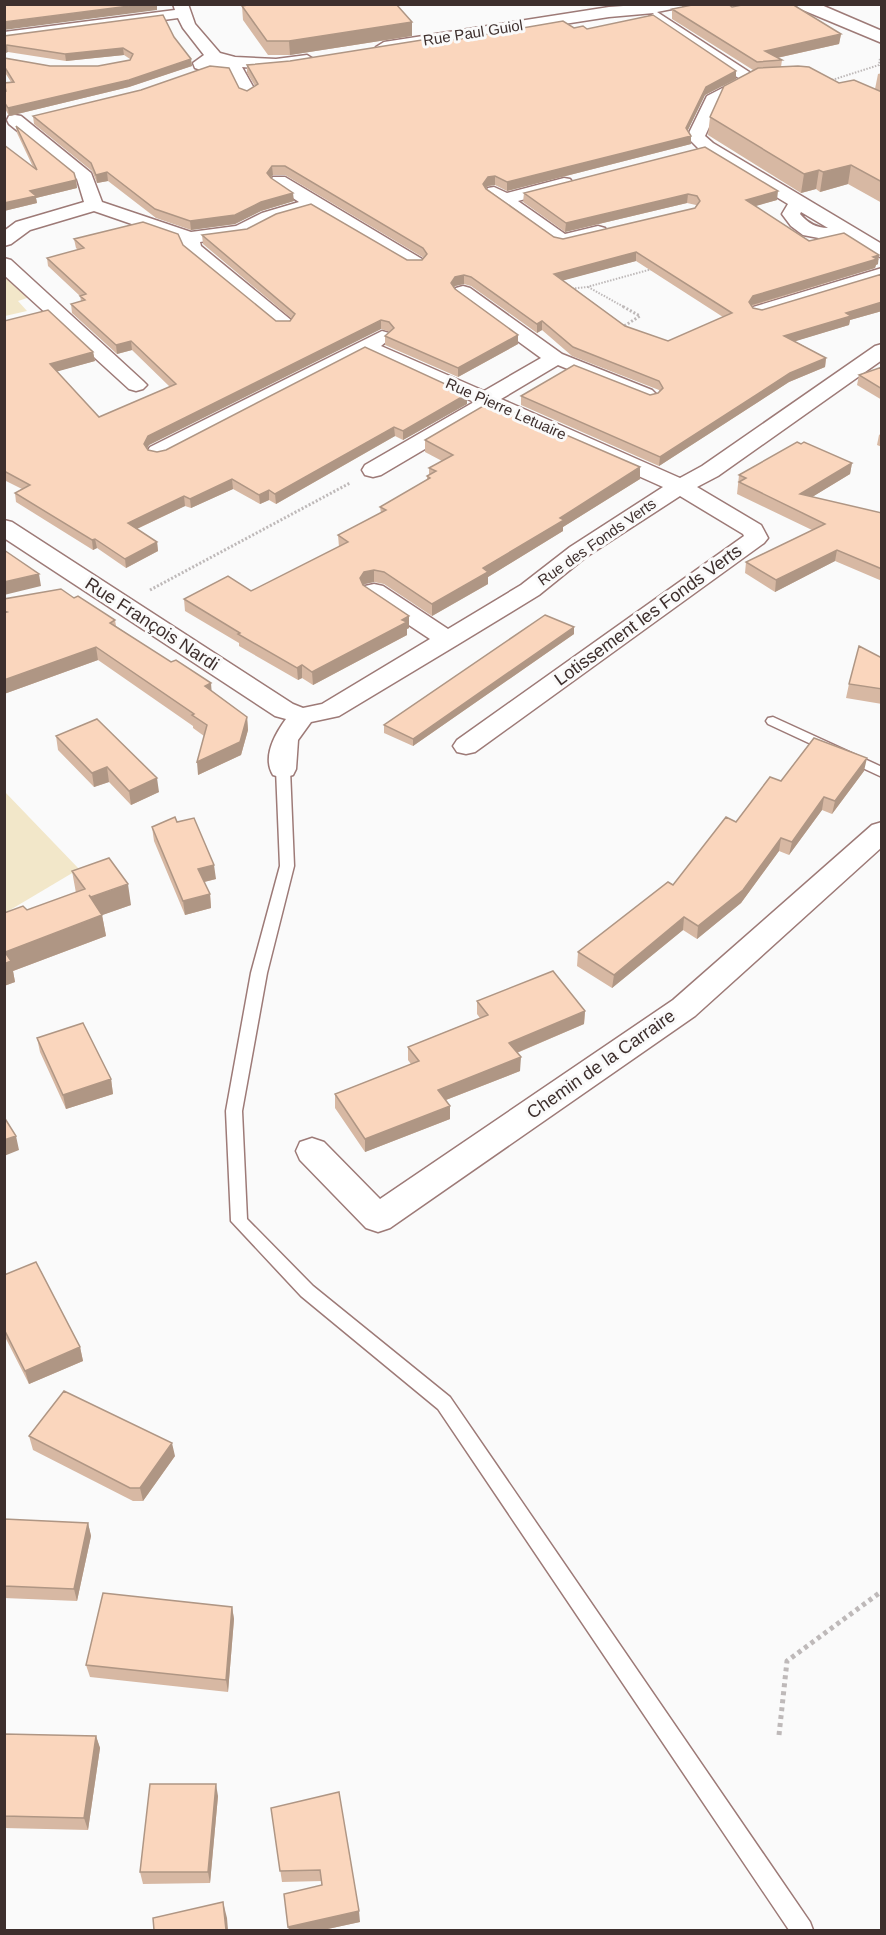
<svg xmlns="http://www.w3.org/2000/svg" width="886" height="1935" font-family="Helvetica,sans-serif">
  <rect width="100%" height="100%" fill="#fafafa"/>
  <path fill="#f2e7c9" d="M4,273l26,24 -12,4 9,10 -22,5z
    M4,791l75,78 -74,44h-1z"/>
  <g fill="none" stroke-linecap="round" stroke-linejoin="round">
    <g stroke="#9d7a77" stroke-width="3">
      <path id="service" d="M773,717l109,50v10l-114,-53 -2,-3 2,-3z
        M283,765l7,4 4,97 -27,107 -25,138 5,108 66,67 137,111 360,525 3,8h-24l-351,-521 -137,-113 -70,-75 -5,-110 25,-138 29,-107 -4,-97z"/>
    </g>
    <g stroke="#9d7a77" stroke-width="3">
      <path id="minor" d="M173,4h15l7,20 25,29 15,4 41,2 31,-4 8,5c-11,12 -57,8 -73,7l14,25 -8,5 -6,-2 -11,-21 -5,-2 -10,3 -21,-7 -2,-5 11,-8 -21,-27 -5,-10 -174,24v-10l171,-22z
        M652,4h32l-2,3 -25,5 103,67 -40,24 -15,33 8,7 169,101v14l-36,-19h-22l-21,-4 -12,-9 -9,-12 6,-10 -87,-53 -14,-14 20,-41 33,-17 -88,-59 -3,-3 5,-4 -45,4 -225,35 -8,-5 8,-5 225,-35zM801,212l27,16c-12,0 -20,-5 -28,-14z
        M15,115l6,1 70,57 11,29 89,30 45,-6 26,-13 37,-11 -26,-17 -3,-4 3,-4h12l137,82 3,4 -3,4h-14l-96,-57 -36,11 -29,14 -47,7 1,4 90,74 3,4 -3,4h-14l-92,-76 -4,-11 -87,-30 -64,19 -19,14 -7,2v-15l12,-9 68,-20 -7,-23 -68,-55 -2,-4 2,-4z
        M564,178l6,1 3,4 -3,4 -52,14 47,33 33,-8 7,2 2,4 -2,4 -43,10 -7,-2 -70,-52 3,-4 6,-1 13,6z
        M4,258l7,2 132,121 4,4 -4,4 -7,2 -7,-2 -125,-114z
        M882,268v12l-122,37 -7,-2 -3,-4 3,-4z
        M463,286l7,2 92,66 90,36 4,4 -4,4 -7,2 -7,-2 -80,-33 -57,34 179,79 22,-12 173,-120 7,-2v16l-164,116 -21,11 64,38 7,13 -4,5 -289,209 -9,2 -9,-2 -4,-6 4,-6 287,-204 -1,-2 -63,-38 -94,61 -47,38 -82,50 -118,71 -28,6 -13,18 -2,29 -3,6 -10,3 -10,-3c-11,-18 2,-41 13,-56l-11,-3 -271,-178v-18l8,2 281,182 10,4 19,-4 108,-65 -65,-43 -3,-5 3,-5 9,-2 9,2 65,43 73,-44 49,-38 93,-60 -172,-77 -110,65 -8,2 -8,-2 -3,-5 3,-5 109,-63 -109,-48 -199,103 -8,2 -8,-2 -3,-5 3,-5 232,-116 7,2 3,4 -11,9 103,45 57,-33 -85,-62 -3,-4 3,-4z
        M882,822v25l-187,169 -305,212 -12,4 -12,-4 -66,-68 -4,-9 4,-9 12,-4 12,4 56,57 293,-199 199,-175z"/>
    </g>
    <g stroke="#9d7a77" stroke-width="3">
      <path id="primary" d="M796,4h23l63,27v12l-84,-35z"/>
    </g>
    <path stroke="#beb9b9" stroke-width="2" stroke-dasharray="1.5 1.5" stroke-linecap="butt" d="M832,80l47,-15 1,-7
      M588,287l36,20
      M569,289l18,-2 65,-18"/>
    <path stroke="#beb9b9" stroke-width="3" stroke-dasharray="2 2" stroke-linecap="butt" d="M621,328l19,-12 -18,-10
      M150,590l200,-107"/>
    <path stroke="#beb9b9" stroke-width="5" stroke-dasharray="4 4" stroke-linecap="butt" d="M779,1735l8,-74 95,-70"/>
    <use href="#service" fill="#fff" fill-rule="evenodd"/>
    <use href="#minor" fill="#fff" fill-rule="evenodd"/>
    <use href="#primary" fill="#fff" fill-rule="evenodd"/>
  </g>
  <path fill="#d7b8a3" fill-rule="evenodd" d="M242,6l170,16v14l-122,19h-22l-25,-35z
    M732,7l109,27 -2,10 -62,14 5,2 -1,7 58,16 36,6 3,-15 4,-1v130l-34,-19 -28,8 -4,-3 -15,4 -93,-58 2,-18 43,-47 -81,-51v-10z
    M574,28l13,1 149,50 -31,16 -17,35 3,6v8l-184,47 -12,-6 -7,1 -2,2 68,49 9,2 132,-31 2,-2 -1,-1 -9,-2 -122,29 -42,-30 1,-9 181,-46 72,53 -22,6 54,35 69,23 -2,1 -1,3 -123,38 1,2 9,2 120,-36v37l-32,9 -1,5 -54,16 31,17 -1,9 -36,15 -130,84 -138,-61v-9l129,-1 8,-2 1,-1v-2l-87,-34 -30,-26 -5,3 -66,-47 -7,-2 -9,2 -1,2 64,47v9l-60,33 -73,-32v-9l5,-4 -9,-3 -232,116 -2,3 1,2 9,2 310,-58v10l-64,36 -8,-4 -119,68 -7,-4 -9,4 -27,-15 -42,19 -6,-2 -48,23 20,13 1,9 -32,17 -29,-20 -4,2 -77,-48 -1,-9 7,-4 -18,-9v-159l89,31 2,9 -38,10 42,46 71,-30 -38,-37 -15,4 -45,-41 -1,-9 10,-3 -1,-5 -32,-30 -1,-8 31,-8 -2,-2 -2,-9 109,6 93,76h14l2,-2 -89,-75 -1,-9 205,25h15l2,-2 -139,-83h-12l-2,3 23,23 -33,10 -26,13 -44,6 -35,-12 -48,-37 -11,2 -5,-12 -58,-47 -1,-8 206,-28 8,3 8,-5 -8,-13v-8l43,-4 144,-19zM636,261l87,56 -55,24 -43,-15 -62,-46z
    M4,36l170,1 17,22 1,7 -63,21 -120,29 -5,-9v-24l7,-1 -7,-11v-13l46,8h48l32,-6v-1l-6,-4 -58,6 -58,-9z
    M16,126l60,54 1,8 -41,10 1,5 -33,8 29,-44 -16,-34z
    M882,367v33l-25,-15 2,-10z
    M882,433v14l-5,-2 2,-10z
    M425,440l215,39 -77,48v4l-75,46v7l-56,32 -48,-32 -10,-2 -9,2 -2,1 46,31v12l-2,1v6l-94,50 -11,-7 -4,2 -59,-34v-3l-54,-32 -1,-12 67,-8 88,-44 -1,-12 43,-22 -1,-6 47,-27v-4l2,-1v-7l13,-7 -17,-9z
    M852,463l-2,11 -38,23 70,16v68l-47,-20 -60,31 -30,-19 1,-11 66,-32 -75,-36 2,-19z
    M74,598l41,22 1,6 96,65 35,26 1,13 -7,25 -43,20 6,-39 -11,-8v-2l-95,-66 -94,34v-95z
    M574,627v7l-161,112 -29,-13v-8z
    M882,658v46l-36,-6 3,-14z
    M56,736l103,56 -28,13 -22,-23 -15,5 -36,-37z
    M864,771l-32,43 -10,-4 -33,45 -10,-4 -38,52 -44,36 -14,-9 -71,58 -35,-22 1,-14 95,-67 63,-63 45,-41z
    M177,822l39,57 -12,3 6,12 1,14 -26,7 -31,-74 -2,-14z
    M72,871l59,34 -29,10 4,21 -93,35 2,11 -11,4v-73l23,-3 49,-17z
    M477,1001l108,10 -1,13 -67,29 3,18 -74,29 4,19 -85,33 -30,-44v-14l76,-30 -3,-4v-13l72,-29 -3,-4z
    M37,1038l74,41 2,15 -47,15 -26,-57z
    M4,1275l76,72 3,14 -54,23 -25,-49z
    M29,1436l146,20 -32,45h-10l-100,-51z
    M4,1519l84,4 3,13 -14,65 -73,-3z
    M232,1607l2,12 -6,73 -138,-15 -4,-12z
    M4,1734l92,2 4,12 -12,82 -84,-2z
    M218,1796l-8,87 -67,1 -3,-12z
    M271,1808l89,114 -37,8h-34l33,-45v-4l-40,1z"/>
  <path fill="#af9684" d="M145,4h12v6l-153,20v-8z
    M412,22v14l-122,19 -1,-14z
    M841,34l-2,10 -76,17 2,-10z
    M7,45l1,7 -4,2v-8z
    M123,48l1,7 -58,6 -1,-7z
    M191,59l1,7 -63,21 -120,29 -1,-8z
    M736,71v8l-31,16 -20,41 1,-8 20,-41z
    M691,136v8l-184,47v-9z
    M851,165l-3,19 -28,8 3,-20z
    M272,166l1,9 -5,6 -1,-8z
    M819,170l-3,19 -15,4 3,-19z
    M107,172l1,9 -11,2 -1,-8z
    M495,176v9l-7,1 -5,6v-8l5,-7z
    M76,180l1,8 -41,10 1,5 -33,8v-8l26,-12z
    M778,191l-1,9 -32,9 1,-9z
    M293,193l1,8 -33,10 -26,13 -44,6 -1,-9z
    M688,194l-1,9 -122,29 1,-9z
    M636,252v9l-82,22v-9z
    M879,255l-1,9 -2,1 -1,3 -123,37 -4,6 1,-9 4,-6z
    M464,275v9l-9,2 -4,6v-9l4,-6z
    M882,302v9l-32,9 -1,5 -66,20 1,-9 62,-23z
    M381,320v9l-232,116 -4,8 -1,-9 4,-8z
    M542,321v9l-5,3v-9z
    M518,335v9l-60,33v-9z
    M131,341l1,9 -15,4 -1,-9z
    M93,352l2,9 -43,12 -2,-9z
    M826,358l-1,9 -36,15 -130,84 1,-9 130,-84z
    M467,394v10l-64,36v-9z
    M394,427l1,9 -119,68 -1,-10z
    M852,463l-2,11 -51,31 1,-11z
    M640,467v12l-77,48v4l-75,46v7l-56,32v-12l51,-36 77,-50z
    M232,479l1,10 -42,19 -1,-9z
    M269,490v10l-9,4 -1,-9z
    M184,496l1,10 -55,26 -2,-9z
    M95,539l2,9 -4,2 -1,-10z
    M157,542l1,9 -32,17 -1,-9z
    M837,550l-2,11 -60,31 1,-12z
    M374,570v12l-9,2 -5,6v-12l4,-6z
    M39,574l2,12 -37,9v-13z
    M409,616v12l-2,1v6l-94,50 -1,-13z
    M574,627v7l-161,112v-7z
    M96,647l2,13 -94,34v-14z
    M302,665v13l-4,2 -1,-12z
    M211,683l1,13 -7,-10z
    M247,717l1,13 -7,25 -43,20 -1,-13z
    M867,758l-3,13 -32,43 3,-13z
    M107,767l2,15 -15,5 -2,-14z
    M157,778l2,14 -28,13 -2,-14z
    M824,797l-2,13 -33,45 3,-13z
    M781,838l-2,13 -38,52 -44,36 1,-13z
    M214,865l2,14 -16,4 -2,-14z
    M128,884l3,21 -37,13 -3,-21z
    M210,894l1,14 -26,7 -2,-14z
    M102,915l4,21 -93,35 2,11 -11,4 1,-34z
    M684,917l-1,13 -71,58 2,-13z
    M585,1011l-1,13 -75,32v-13z
    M521,1057l-1,14 -82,32v-13z
    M111,1079l2,15 -47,15 -3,-14z
    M450,1106v13l-85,33v-13z
    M16,1136l3,14 -15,6v-16z
    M80,1347l3,14 -54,23 -4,-13z
    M172,1443l3,13 -32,45 -3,-13z
    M88,1523l3,13 -14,65 -3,-12z
    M232,1607l2,12 -6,73 -2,-12z
    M96,1736l4,12 -12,82 -4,-12z
    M216,1784l2,12 -8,87 -2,-11z
    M223,1902l4,16 1,12h-2z
    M359,1911l1,11 -37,8h-34l-1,-3z"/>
  <path fill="#fad6bd" stroke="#af9684" stroke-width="1.5" fill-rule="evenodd" d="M4,4h141l-141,18z
    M254,4h142l16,18 -123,19h-22l-25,-35z
    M697,4h31l4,3 15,-3h45l49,30 -76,17 17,9 -25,2 -85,-53z
    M163,15l11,22 17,22 -62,21 -121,28 -4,-6v-11h2l-2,-8 10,-1 -10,-16v-8l46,8h48l32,-6 3,-6 -10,-6 -58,6 -58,-9 -3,1v-10z
    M653,15l83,56 -30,16 -20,41 5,8 -184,46 -12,-6 -7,1 -5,7 3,5 68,48 9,2 132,-31 5,-7 -3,-5 -9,-2 -122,29 -42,-30 181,-46 73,44 -32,9 63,41 35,-8 35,22 -6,2 4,2 -124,37 -4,6 4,6 9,2 120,-36v28l-36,11 5,3 -67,20 42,22 -36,15 -130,84 -139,-61 53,-31 76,30 8,-2 5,-5 -4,-7 -86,-34 -31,-26 -5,3 -66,-47 -7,-2 -9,2 -4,6 4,6 63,46 -60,33 -73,-32 9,-8 -5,-6 -8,-2 -233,116 -4,8 4,6 9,2 9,-2 199,-103 102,47 -64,37 -9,-4 -119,67 -6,-4 -10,5 -27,-16 -42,20 -6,-3 -56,27 29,19 -32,17 -30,-20 -3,1 -77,-47 15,-8 -26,-14v-150l44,-11 45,42 -43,12 49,53 77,-33 -45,-43 -15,4 -45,-41 14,-4 -5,-4 6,-2 -39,-36 37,-10 -10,-9 69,-17 35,12 5,11 93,76h14l5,-7 -93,-79 45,-6 29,-15 35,-10 96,56h15l5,-6 -4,-6 -138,-82h-13l-5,7 4,5 22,15 -32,9 -26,13 -45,6 -35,-12 -48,-37 -11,3 -5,-12 -58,-47 108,-26 69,-24 19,2 10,20 8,3 11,-7 -11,-19 43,-4 132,-21 12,2 26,-3 103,-18 11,7 9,-2 4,3zM636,252l96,61 -64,28 -43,-15 -71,-52z
    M798,66l11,1 30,16 15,-3 28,12v90l-31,-17 -28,7 -4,-2 -15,4 -94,-57 14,-31 34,-18z
    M16,126l58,47 2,7 -46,11 6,5 -32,7v-58l33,25z
    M882,367v22l-23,-14z
    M490,402l150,65 -80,51 4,2 -81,48 5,4 -56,32 -48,-32 -10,-2 -10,2 -4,6 3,7 46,31 -7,4 5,2 -95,50 -10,-7 -5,3 -59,-34 2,-1 -56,-34 44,-23 23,15 97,-49 -10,-7 48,-25 -6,-3 50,-29 -3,-2 9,-5 -7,-3 24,-13 -28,-15z
    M797,442l4,2 3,-2 48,21 -52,31 82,19v56l-45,-19 -61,30 -30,-18 79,-38 -86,-42 7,-4 -7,-3z
    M4,550l35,24 -35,8z
    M61,589l13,9 4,-2 37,24 -5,3 61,39 5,-2 35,23 -6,3 42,31 -7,25 -43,20 10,-37 -15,-10 2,-1 -98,-67 -92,33v-67l3,-1 -3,-1v-12z
    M545,615l29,12 -161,112 -29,-14z
    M859,646l23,12v31l-33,-5z
    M97,719l60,59 -28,13 -22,-24 -15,6 -36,-37z
    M814,738l53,20 -32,43 -11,-4 -32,45 -11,-4 -38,52 -45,36 -14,-9 -70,58 -36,-23 90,-70 5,3 53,-68 10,5 34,-45 11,4z
    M175,817l2,5 17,-4 20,47 -16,4 12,25 -27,7 -31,-74z
    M109,858l19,26 -37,13 -2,-2 13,20 -97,37 6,9 -7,3v-51l19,-7 4,4 58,-21 -13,-18z
    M553,971l32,40 -76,32 12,14 -83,33 12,16 -85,33 -30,-45 84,-33 -11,-14 80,-32 -11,-14z
    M83,1023l28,56 -48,16 -26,-57z
    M4,1117l12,19 -12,4z
    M36,1262l44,85 -55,24 -21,-42v-54z
    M64,1391l108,52 -32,45h-10l-101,-52z
    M4,1519l84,4 -14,66 -70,-3z
    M103,1593l129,14 -6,73 -140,-15z
    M4,1734l92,2 -12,82 -80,-2z
    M150,1784h66l-8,88h-68z
    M339,1792l20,119 -71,16 -4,-33 38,-9 -2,-15 -40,1 -9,-63z
    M223,1902l3,28h-72l-1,-12z"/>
  <g text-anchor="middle" stroke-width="6" stroke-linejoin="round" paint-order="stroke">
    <g font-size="15" fill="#3d2f2d" stroke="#fafafa">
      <text transform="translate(473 33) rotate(-9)" y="5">Rue Paul Guiol</text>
      <text transform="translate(506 409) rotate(24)" y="5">Rue Pierre Letuaire</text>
      <text transform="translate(597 542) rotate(-35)" y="5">Rue des Fonds Verts</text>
    </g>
    <g font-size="18" fill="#3d2f2d" stroke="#fafafa">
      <text transform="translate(648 615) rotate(-36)" y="6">Lotissement les Fonds Verts</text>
      <text transform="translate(152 624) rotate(33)" y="6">Rue François Nardi</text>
      <text transform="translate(601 1064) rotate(-35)" y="6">Chemin de la Carraire</text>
    </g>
  </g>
  <rect width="886" height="1935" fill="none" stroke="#3d2f2d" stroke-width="12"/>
</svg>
